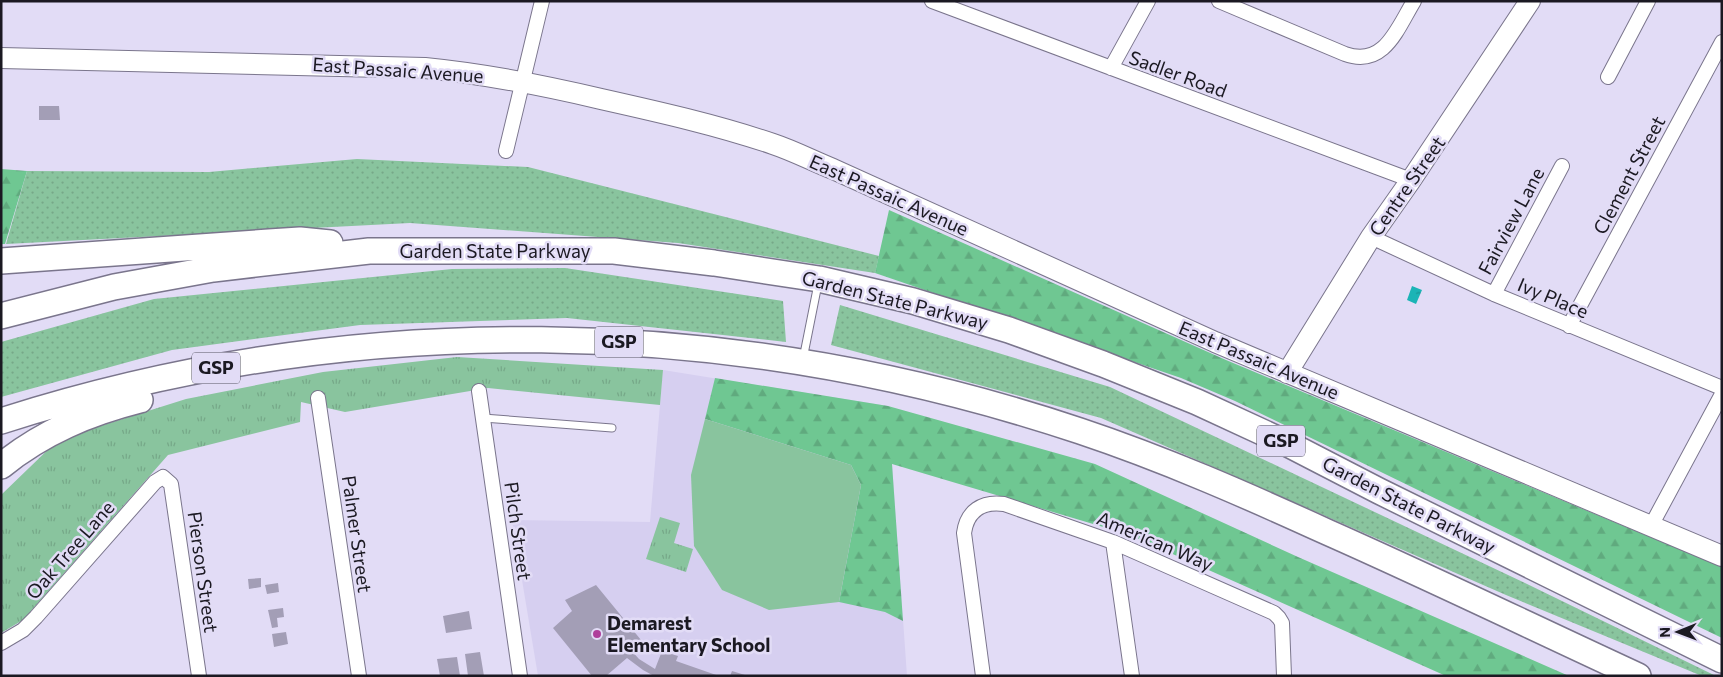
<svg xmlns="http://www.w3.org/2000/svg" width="1723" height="677" font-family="Commissioner,sans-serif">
  <defs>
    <pattern id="grass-dots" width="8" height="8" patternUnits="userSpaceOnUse" patternTransform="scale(1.25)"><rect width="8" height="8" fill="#89c49e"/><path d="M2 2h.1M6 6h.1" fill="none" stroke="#76a888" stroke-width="1.8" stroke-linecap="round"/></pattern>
    <pattern id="forest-firs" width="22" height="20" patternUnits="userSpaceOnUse" patternTransform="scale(1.25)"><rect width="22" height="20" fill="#6fc792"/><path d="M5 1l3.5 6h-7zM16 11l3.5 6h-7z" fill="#60aa7e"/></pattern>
    <pattern id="park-tufts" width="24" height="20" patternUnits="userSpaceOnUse" patternTransform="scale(1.25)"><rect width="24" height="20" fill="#89c49e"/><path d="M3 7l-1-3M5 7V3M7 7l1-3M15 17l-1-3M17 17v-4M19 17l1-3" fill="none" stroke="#76a888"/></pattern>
    <pattern id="water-ripples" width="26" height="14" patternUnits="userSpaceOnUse" patternTransform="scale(1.25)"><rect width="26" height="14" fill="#1bb4b6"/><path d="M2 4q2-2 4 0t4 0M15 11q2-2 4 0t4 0" fill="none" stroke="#179294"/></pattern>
  </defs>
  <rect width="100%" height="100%" fill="#e2dcf6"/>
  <path fill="#d6cff0" d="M663,370l225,36 19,270h-369l-26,-156 138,2z"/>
  <path fill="url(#grass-dots)" d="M357,159l171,8 351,89 -4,17 -197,-30 -268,-20 -404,21 21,-73 182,1z
    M565,268l218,33 3,41 -219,-24 -207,7 -188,25 -171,47v-55l153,-43 298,-30z
    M840,305l270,82 415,196 191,93h-14l-196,-81 -405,-177 -270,-73z"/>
  <path fill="url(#forest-firs)" d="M1,169l26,2 -22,73h-4z
    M889,210l337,150 496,207v71l-487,-237 -54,-23 -306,-105z
    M715,378l173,28 207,58 203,93 271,119h-123l-316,-141 -238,-71 11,157 -18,-9 -46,-10 22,-117 -10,-20 -146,-46z"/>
  <path fill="url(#park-tufts)" d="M457,357l206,13 -3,35 -172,-17 -143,24 -44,-10 -1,20 -132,33 -145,165 -22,13v-138l58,-56 127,-40 137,-27z
    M660,517l20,6 -6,20 19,6 -7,23 -40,-13z"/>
  <path fill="#89c49e" d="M705,419l146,46 10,20 -22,117 -70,8 -47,-20 -28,-44 -3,-71z"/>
  <path fill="url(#water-ripples)" d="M1412,286l10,4 -6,14 -9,-4z"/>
  <path fill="#a39eb6" d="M39,106h20l1,14h-21z
    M261,578v9l-12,2 -1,-10z
    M278,583l1,9 -12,2 -2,-9z
    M596,585l45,55 -11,9 9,10 16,10 7,-18 16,5 -2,5 43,15h-65l-11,-6 -16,-12 -21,18h-14l-39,-48 19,-17 -7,-11z
    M283,608l1,9 -7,1 1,9 -6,1 -4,-18z
    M469,611l3,18 -26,4 -3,-17z
    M286,632l2,12 -14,3 -2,-13z
    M480,652l4,24h-16l-3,-22z
    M457,657l3,19h-20l-3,-17z
    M732,671l13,4v1h-15z"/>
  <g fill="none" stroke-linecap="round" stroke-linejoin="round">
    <g stroke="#7a758c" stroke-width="9">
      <path id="lane" d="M803,359l15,-75
        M483,418l129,10"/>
    </g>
    <g stroke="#7a758c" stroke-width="16">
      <path id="street" d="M932,1l479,179
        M1219,1l126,53c39,14 52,-25 69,-53
        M1111,68l37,-67
        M1608,77l40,-76
        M506,151l36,-150
        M1371,237l123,57 228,94
        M1494,294l68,-128
        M1569,326l153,-284
        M479,391l41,285
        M318,398l41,278
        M1651,526l71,-132
        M1113,542l19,134
        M1,643l22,-13 13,-13 119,-135 8,-5 8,7 28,192
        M983,676l-19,-143c3,-22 18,-32 40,-29l109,38 161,71 5,5 3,5 2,53"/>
    </g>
    <g stroke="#7a758c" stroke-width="22">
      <path id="secondary" d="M1,58l424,10c60,6 117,17 176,31 58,13 116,26 172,45 21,7 40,17 60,25l382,173 507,214
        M1287,373l84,-136 40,-57 119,-179"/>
    </g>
    <g stroke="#7a758c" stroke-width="28">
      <path id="highway" d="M1,261l268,-19 31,-2 30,3
        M1,316l113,-29 99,-18 156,-18h245l100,12 105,16 94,22 96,29 94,34 94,38 91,42 91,47 343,169
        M1,421c354,-113 728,-107 1079,10 84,28 166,64 247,101 104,46 207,96 311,144
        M1,466c42,-34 88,-53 139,-66"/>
    </g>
    <use href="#lane" stroke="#fff" stroke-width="7"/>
    <use href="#street" stroke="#fff" stroke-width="14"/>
    <use href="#secondary" stroke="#fff" stroke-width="20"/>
    <use href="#highway" stroke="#fff" stroke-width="25"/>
  </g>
  <circle fill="#af3f9b" stroke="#e2dcf6" stroke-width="2" cx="597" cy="634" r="5"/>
  <g text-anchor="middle" stroke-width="5" stroke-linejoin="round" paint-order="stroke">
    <g fill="#e2dcf6" stroke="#575462" stroke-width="1">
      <rect x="595" y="326.5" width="48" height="31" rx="4"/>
      <rect x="192" y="352.5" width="48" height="31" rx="4"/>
      <rect x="1257" y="425.5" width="48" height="31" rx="4"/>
    </g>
    <g font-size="18" font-weight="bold" fill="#1b1922">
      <text x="619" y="348">GSP</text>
      <text x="216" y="374">GSP</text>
      <text x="1281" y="447">GSP</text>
    </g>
    <g font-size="19" fill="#1b1922" stroke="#e2dcf6">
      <text transform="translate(398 70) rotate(4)" y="7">East Passaic Avenue</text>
      <text transform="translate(1178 74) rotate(20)" y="7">Sadler Road</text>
      <text transform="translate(1629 175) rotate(-62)" y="7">Clement Street</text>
      <text transform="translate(1407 186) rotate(-55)" y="7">Centre Street</text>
      <text transform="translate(889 195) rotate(24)" y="7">East Passaic Avenue</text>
      <text transform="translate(1511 221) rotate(-62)" y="7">Fairview Lane</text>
      <text x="495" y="258">Garden State Parkway</text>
      <text transform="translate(1553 298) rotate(23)" y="7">Ivy Place</text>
      <text transform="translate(895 300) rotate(14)" y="7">Garden State Parkway</text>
      <text transform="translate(1259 360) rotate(23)" y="7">East Passaic Avenue</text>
      <text transform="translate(1409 505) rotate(27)" y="7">Garden State Parkway</text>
      <text transform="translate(518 531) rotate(82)" y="7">Pilch Street</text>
      <text transform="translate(357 534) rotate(82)" y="7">Palmer Street</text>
      <text transform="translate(1155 541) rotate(23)" y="7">American Way</text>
      <text transform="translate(70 550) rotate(-49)" y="7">Oak Tree Lane</text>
      <text transform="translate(203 572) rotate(82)" y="7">Pierson Street</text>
    </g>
    <g font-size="19" font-weight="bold" fill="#1b1922" stroke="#e2dcf6" text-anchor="start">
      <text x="607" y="630">Demarest<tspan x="607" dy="22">Elementary School</tspan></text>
    </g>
  </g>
  <rect width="1723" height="677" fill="none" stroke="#1b1922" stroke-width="5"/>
  <g transform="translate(1678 632) rotate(269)" stroke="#e2dcf6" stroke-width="4" paint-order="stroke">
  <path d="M0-4L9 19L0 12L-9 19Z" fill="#1b1922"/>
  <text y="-8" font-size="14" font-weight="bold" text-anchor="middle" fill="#1b1922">N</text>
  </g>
</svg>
